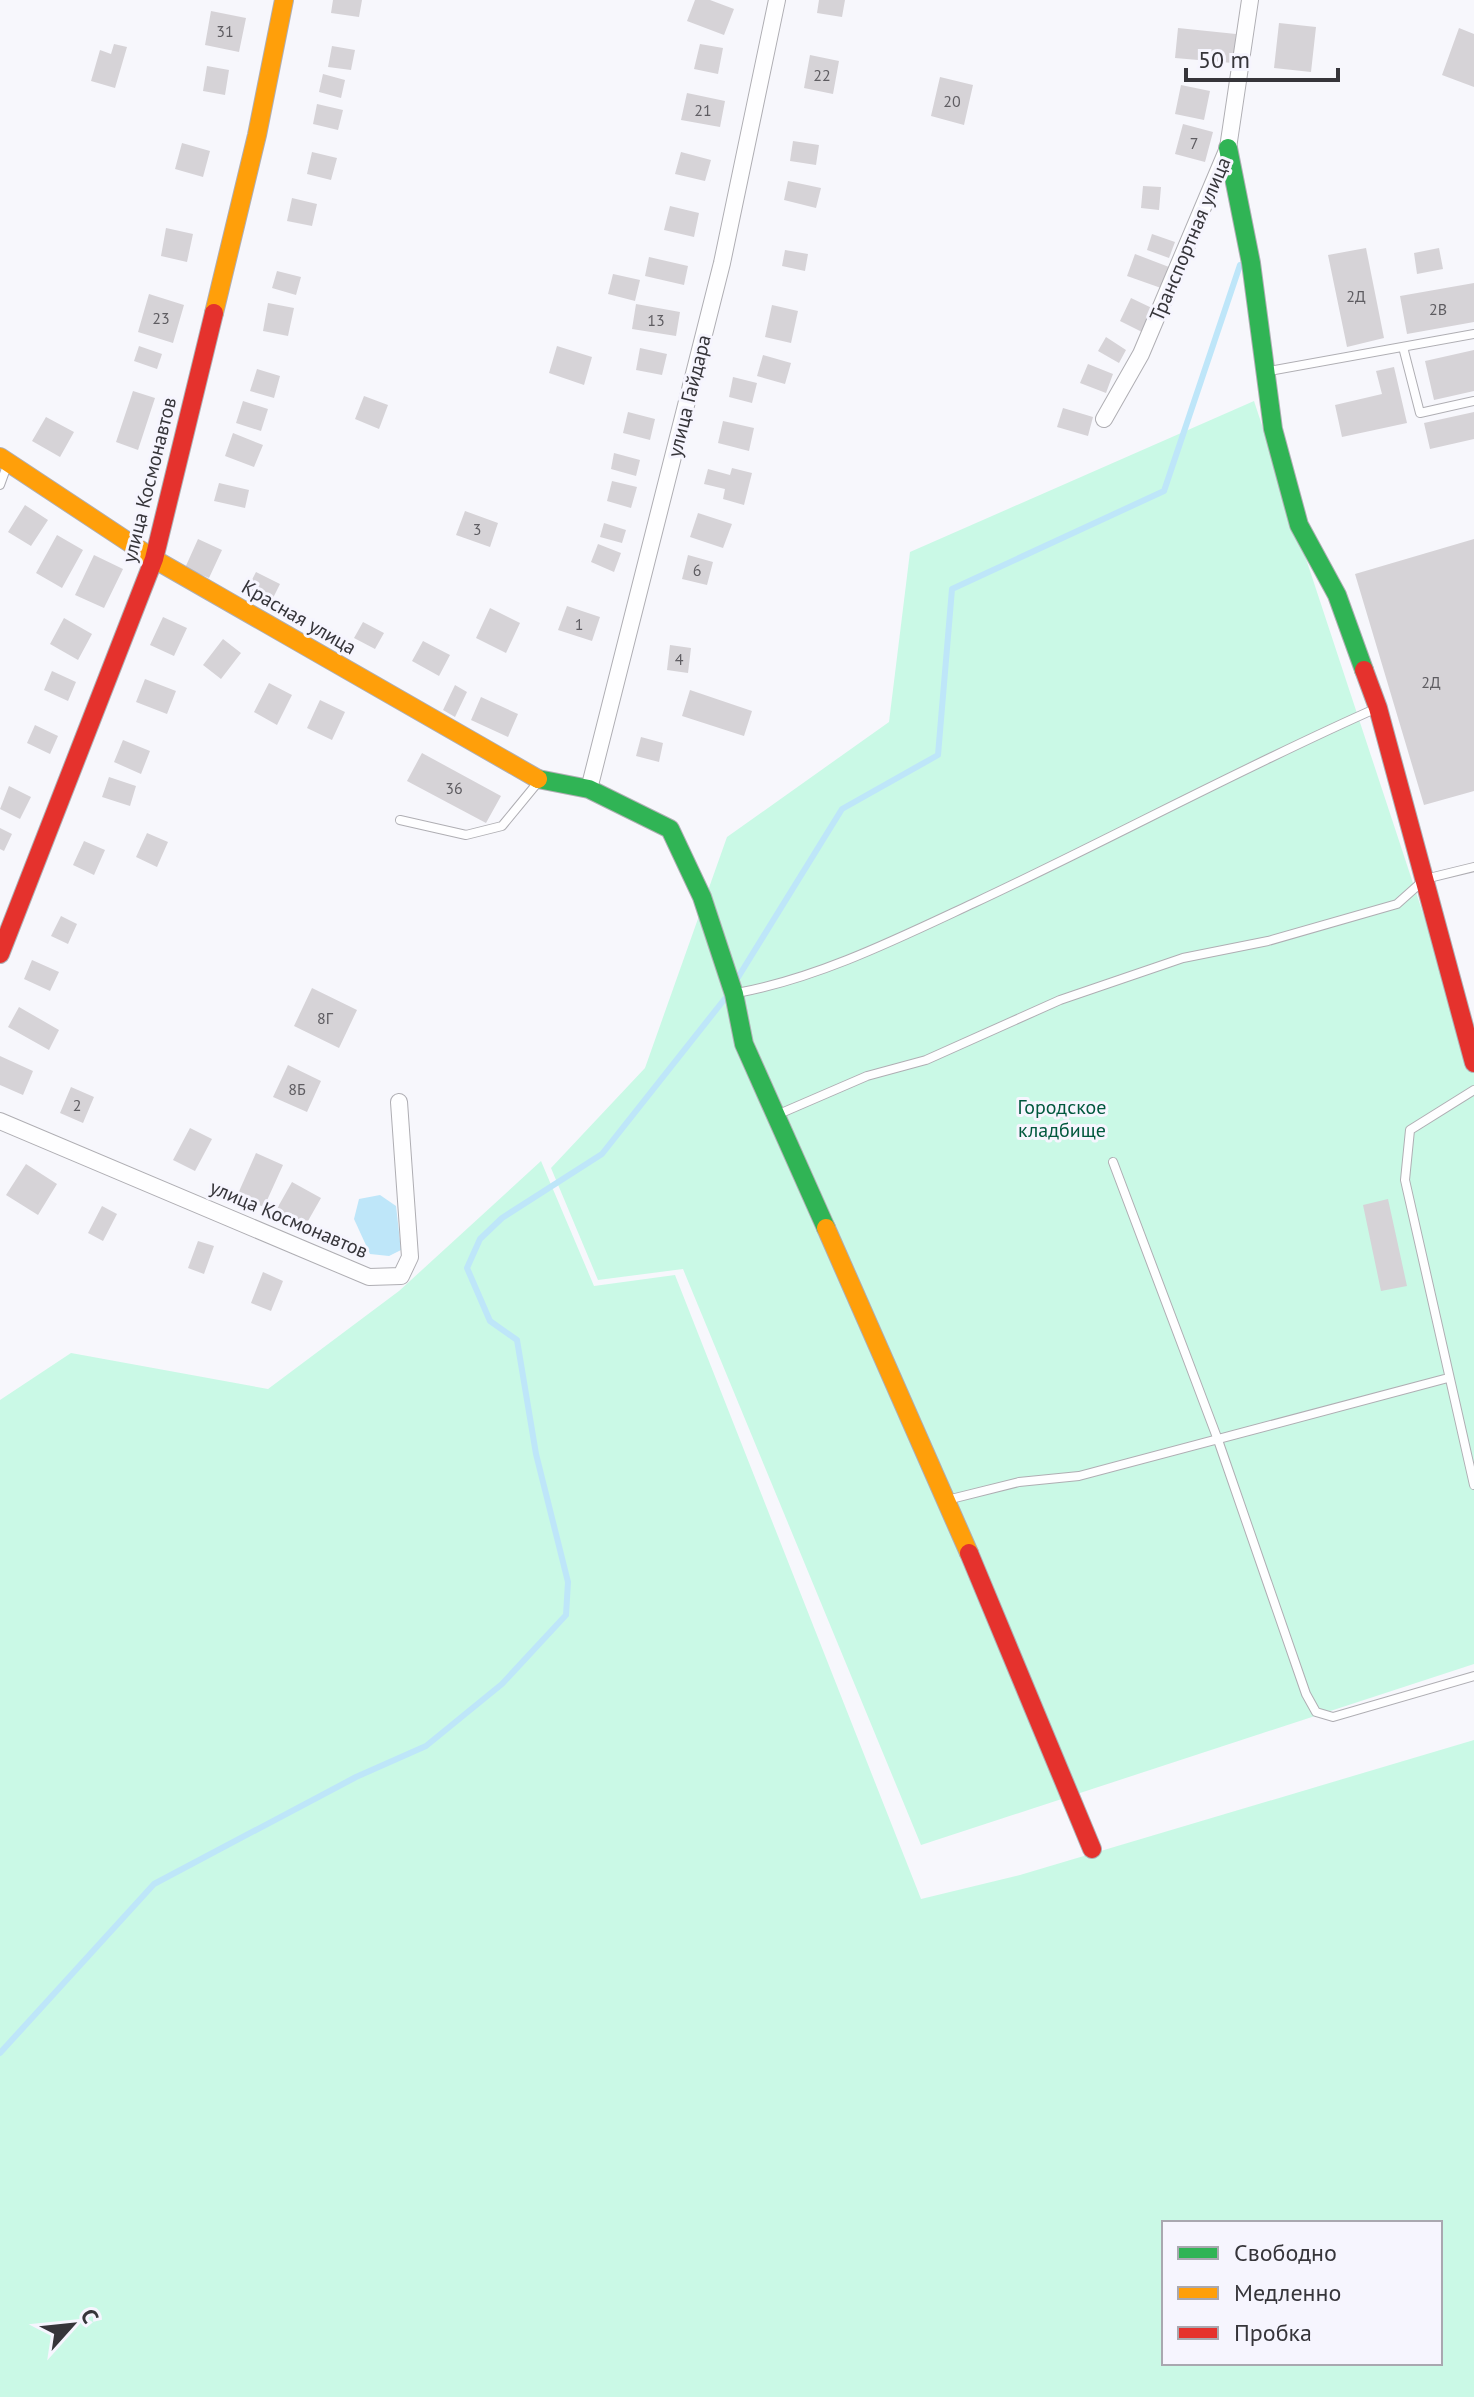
<svg xmlns="http://www.w3.org/2000/svg" width="1474" height="2397" font-family="'PT Sans',sans-serif">
  <rect width="100%" height="100%" fill="#f7f7fc"/>
  <path fill="#caf9e6" fill-rule="evenodd" d="M1254,401l216,655h4v608l-553,181 -238,-576 -85,11 -47,-112 94,-100 82,-231 162,-115 21,-170z
    M541,1161l53,125 81,-11 246,624 99,-24 454,-135v657h-1474v-997l71,-47 197,36 131,-98zM1164,2223h276v140h-276z"/>
  <path fill="#bee6f9" d="M380,1195l16,11 5,44 -12,6 -19,-2 -16,-35 5,-20z"/>
  <g fill="none" stroke-linecap="round" stroke-linejoin="round">
    <path stroke="#bee6f9" stroke-width="6" d="M737,979l105,-170 96,-54 14,-166 212,-98 76,-226
      M0,2053l154,-169 202,-107 70,-31 76,-62 64,-69 2,-33 -32,-128 -19,-114 -27,-19 -23,-53 13,-29 22,-21 100,-64 125,-158"/>
  </g>
  <path fill="#d6d3d7" d="M333,0h29l-3,17 -28,-4z
    M695,0h15l24,9 -10,26 -37,-14z
    M819,0h26l-3,17 -25,-4z
    M211,11l35,7 -7,34 -34,-7z
    M1279,23l37,4 -5,45 -37,-4z
    M1178,28l58,6 -3,29 -58,-5z
    M1459,28l15,6v53l-32,-12z
    M114,44l13,3 -12,41 -24,-7 9,-31 11,4z
    M700,44l23,4 -5,26 -24,-5z
    M332,46l23,4 -4,20 -23,-3z
    M810,55l29,6 -6,33 -29,-6z
    M207,66l22,4 -4,25 -22,-4z
    M323,74l22,6 -4,18 -22,-6z
    M940,77l33,8 -9,40 -33,-9z
    M1181,85l29,6 -6,29 -29,-6z
    M687,93l38,8 -5,26 -39,-7z
    M317,104l26,6 -5,20 -25,-6z
    M1183,124l30,8 -8,30 -30,-8z
    M793,141l26,4 -3,20 -26,-4z
    M182,143l28,8 -7,26 -28,-8z
    M312,152l25,6 -6,22 -24,-6z
    M681,152l30,8 -6,21 -30,-7z
    M788,181l33,7 -5,20 -32,-8z
    M1143,186l18,1 -2,23 -18,-2z
    M292,198l25,6 -5,22 -25,-5z
    M670,206l29,7 -5,24 -30,-7z
    M166,228l27,6 -6,28 -26,-6z
    M1152,234l23,8 -6,16 -22,-8z
    M1366,248l18,90 -37,9 -19,-92z
    M1439,248l4,21 -26,5 -3,-21z
    M785,250l23,4 -3,17 -23,-5z
    M1135,254l34,13 -8,21 -34,-12z
    M649,257l39,9 -4,19 -39,-9z
    M277,271l24,6 -5,18 -24,-7z
    M613,274l27,6 -5,21 -27,-7z
    M1474,283v39l-67,12 -7,-38z
    M149,294l35,11 -11,38 -35,-11z
    M1131,298l23,11 -12,23 -22,-11z
    M268,303l26,5 -6,28 -25,-5z
    M636,304l44,8 -4,24 -44,-7z
    M772,305l26,6 -7,32 -26,-6z
    M1106,337l20,13 -7,13 -21,-12z
    M139,346l23,8 -5,15 -23,-8z
    M557,346l35,11 -8,28 -35,-12z
    M640,348l27,6 -5,21 -26,-5z
    M1474,350v41l-40,9 -9,-39z
    M763,355l28,8 -6,21 -28,-8z
    M1088,364l25,10 -7,19 -26,-10z
    M1394,367l13,56 -65,14 -7,-32 47,-11 -6,-23z
    M257,369l23,7 -6,22 -24,-7z
    M733,377l24,6 -5,20 -23,-6z
    M133,391l22,7 -17,52 -22,-8z
    M364,396l24,9 -9,24 -24,-10z
    M243,401l25,8 -7,22 -25,-8z
    M1063,408l30,9 -5,19 -31,-9z
    M628,412l27,7 -5,21 -27,-7z
    M1474,412v27l-44,10 -6,-26z
    M46,417l28,15 -14,25 -28,-16z
    M723,421l31,7 -5,23 -31,-8z
    M233,433l30,12 -9,22 -29,-11z
    M614,453l26,7 -4,16 -25,-7z
    M732,468l20,5 -8,32 -21,-6 2,-10 -21,-5 4,-15 22,6z
    M612,481l25,6 -6,21 -24,-7z
    M219,483l30,7 -4,18 -31,-7z
    M25,505l23,15 -17,26 -23,-14z
    M465,511l33,12 -8,24 -34,-12z
    M698,513l34,11 -9,24 -33,-11z
    M604,523l22,7 -4,13 -22,-6z
    M57,535l26,15 -21,38 -26,-15z
    M198,539l24,11 -13,28 -24,-10z
    M1474,539v252l-50,14 -69,-231z
    M598,544l23,9 -7,19 -23,-10z
    M94,555l29,14 -19,39 -29,-13z
    M688,555l25,7 -6,23 -25,-6z
    M256,572l24,12 -11,22 -24,-13z
    M567,606l33,11 -8,24 -34,-11z
    M490,608l30,15 -14,30 -30,-15z
    M163,617l24,11 -13,28 -24,-11z
    M64,618l28,16 -14,26 -28,-16z
    M363,622l21,11 -9,16 -21,-11z
    M223,639l18,14 -20,26 -18,-14z
    M423,641l27,14 -11,21 -27,-15z
    M670,645l21,3 -3,25 -21,-3z
    M52,671l24,11 -8,19 -24,-11z
    M145,679l31,12 -9,23 -31,-12z
    M269,683l23,12 -15,30 -23,-13z
    M455,685l12,7 -12,25 -12,-7z
    M690,690l62,21 -8,25 -62,-20z
    M481,697l37,17 -10,23 -37,-17z
    M320,700l25,12 -13,28 -25,-12z
    M35,725l23,11 -8,18 -23,-11z
    M641,737l22,6 -4,19 -23,-6z
    M123,740l27,11 -9,23 -27,-12z
    M422,753l79,43 -15,27 -79,-42z
    M109,777l27,9 -6,20 -28,-9z
    M9,786l22,11 -11,22 -20,-10z
    M0,828l12,6 -8,17 -4,-2z
    M147,833l21,9 -11,25 -21,-10z
    M84,841l21,9 -11,25 -21,-10z
    M61,916l16,8 -9,20 -17,-8z
    M32,960l27,12 -9,19 -26,-12z
    M312,988l45,22 -18,38 -45,-22z
    M19,1007l40,23 -10,20 -41,-23z
    M0,1056l33,15 -10,24 -23,-10z
    M288,1065l33,16 -14,31 -34,-15z
    M71,1087l23,10 -11,26 -23,-10z
    M190,1128l22,11 -17,32 -22,-11z
    M256,1153l27,12 -19,42 -27,-11z
    M26,1164l31,20 -19,31 -32,-20z
    M292,1182l29,16 -17,30 -29,-16z
    M1388,1199l19,87 -26,5 -18,-86z
    M102,1206l15,8 -14,27 -15,-8z
    M198,1241l16,5 -10,28 -16,-6z
    M263,1272l20,9 -12,30 -20,-8z"/>
  <g fill="none" stroke-linecap="round" stroke-linejoin="round">
    <g stroke="#afaeb3" stroke-width="10">
      <path id="lane" d="M1403,347l17,66 54,-12
        M1269,371l205,-37
        M0,485l8,-22
        M400,820l66,15 36,-9 37,-45
        M737,993c82,-15 162,-55 237,-90 135,-63 267,-135 403,-195
        M1474,1090l-64,40 -5,50 69,305
        M779,1114l88,-38 59,-16 134,-60 123,-42 85,-17 129,-37 28,-25 49,-12
        M1113,1162l105,278 88,254 10,18 17,5 141,-41
        M947,1500l72,-18 60,-6 369,-98"/>
    </g>
    <g stroke="#afaeb3" stroke-width="18">
      <path id="street" d="M1104,419l37,-65 87,-206 22,-148
        M589,789l133,-526 55,-263
        M0,1121l369,156 32,-1 9,-19 -11,-155"/>
    </g>
    <g stroke="#afaeb3" stroke-width="20">
      <path id="fast" d="M1228,148l23,115 22,166 26,96 38,70 27,75
        M538,779l51,10 81,40 32,68 32,97 10,50 82,184"/>
    </g>
    <g stroke="#afaeb3" stroke-width="20">
      <path id="slow" d="M214,313l43,-178 27,-135
        M0,457l154,102 384,220
        M826,1228l143,325"/>
    </g>
    <g stroke="#afaeb3" stroke-width="20">
      <path id="jam" d="M1364,670l14,38 96,355
        M0,954l154,-395 60,-246
        M969,1553l123,296"/>
    </g>
    <use href="#lane" stroke="#fefeff" stroke-width="8"/>
    <use href="#street" stroke="#fefeff" stroke-width="16"/>
    <use href="#fast" stroke="#30b455" stroke-width="18"/>
    <use href="#slow" stroke="#ff9f0a" stroke-width="18"/>
    <use href="#jam" stroke="#e5322d" stroke-width="18"/>
  </g>
  <g text-anchor="middle" stroke-width="6" stroke-linejoin="round" paint-order="stroke">
    <g font-size="16" fill="#5e5c61">
      <text x="225" y="37">31</text>
      <text x="822" y="81">22</text>
      <text x="952" y="107">20</text>
      <text x="703" y="116">21</text>
      <text x="1194" y="149">7</text>
      <text x="1356" y="302">2Д</text>
      <text x="1438" y="315">2В</text>
      <text x="161" y="324">23</text>
      <text x="656" y="326">13</text>
      <text x="477" y="535">3</text>
      <text x="697" y="576">6</text>
      <text x="579" y="630">1</text>
      <text x="679" y="665">4</text>
      <text x="1431" y="688">2Д</text>
      <text x="454" y="794">36</text>
      <text x="325" y="1024">8Г</text>
      <text x="297" y="1095">8Б</text>
      <text x="77" y="1111">2</text>
    </g>
    <g font-size="20" fill="#36353a" stroke="#f6f5fe">
      <text transform="translate(1190 239) rotate(-67)" y="7">Транспортная улица</text>
      <text transform="translate(689 396) rotate(-76)" y="7">улица Гайдара</text>
      <text transform="translate(149 480) rotate(-76)" y="7">улица Космонавтов</text>
      <text transform="translate(299 617) rotate(30)" y="7">Красная улица</text>
      <text transform="translate(289 1219) rotate(23)" y="7">улица Космонавтов</text>
    </g>
    <g font-size="20" fill="#00583d" stroke="#f6f5fe">
      <text x="1062" y="1114">Городское<tspan x="1062" dy="23">кладбище</tspan></text>
    </g>
  </g>
  <rect x="1162" y="2221" width="280" height="144" fill="#f6f5fe" stroke="#a9a8b0" stroke-width="2"/>
  <rect x="1178" y="2247" width="40" height="12" fill="#30b455" stroke="#a9a8b0" stroke-width="2"/>
  <text x="1234" y="2261" font-size="24" fill="#36353a">Свободно</text>
  <rect x="1178" y="2287" width="40" height="12" fill="#ff9f0a" stroke="#a9a8b0" stroke-width="2"/>
  <text x="1234" y="2301" font-size="24" fill="#36353a">Медленно</text>
  <rect x="1178" y="2327" width="40" height="12" fill="#e5322d" stroke="#a9a8b0" stroke-width="2"/>
  <text x="1234" y="2341" font-size="24" fill="#36353a">Пробка</text>
  <g transform="translate(72 2325) rotate(63)" stroke="#f6f5fe" stroke-width="6" paint-order="stroke">
  <path d="M0-6L14 30L0 20L-14 30Z" fill="#36353a"/>
  <text y="-12" font-size="22" font-weight="bold" text-anchor="middle" fill="#36353a">С</text>
  </g>
  <path d="M1186 68v12h152v-12" fill="none" stroke="#36353a" stroke-width="4"/>
  <text x="1198" y="68" font-size="24" fill="#36353a" stroke="#f6f5fe" stroke-width="6" paint-order="stroke">50 m</text>
</svg>
